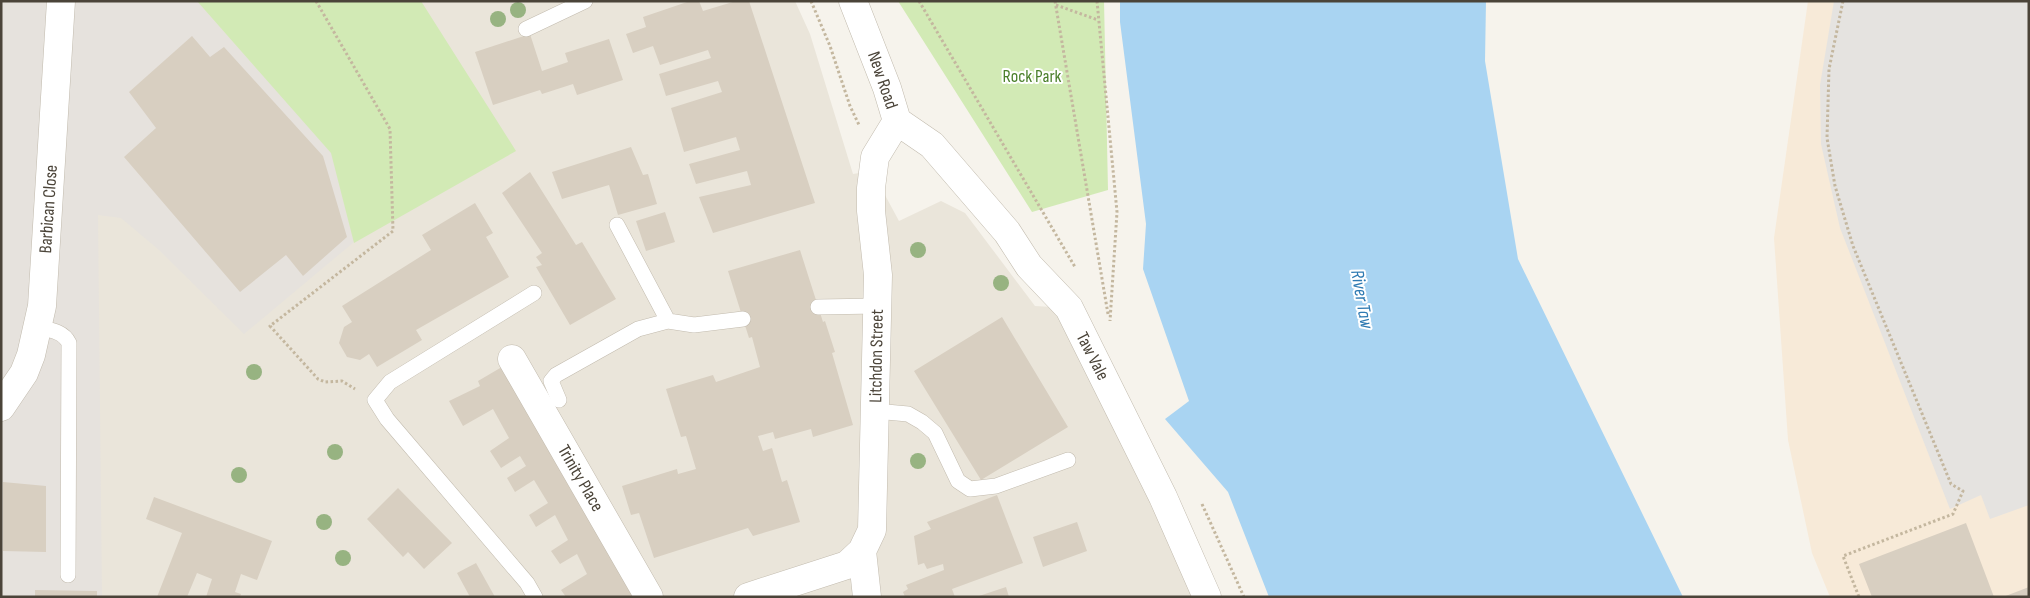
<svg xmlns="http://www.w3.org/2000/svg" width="2030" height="598" font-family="'Sofia Sans Condensed',sans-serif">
  <rect width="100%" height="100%" fill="#f6f3ec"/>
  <path fill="#eae5da" d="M1,1h794l15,33 43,140 19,-3 27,50 42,-20 24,12 70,93 34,2 138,289h-1206z"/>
  <path fill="#f7ead8" d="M1808,1h221v596h-199l-18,-44 -24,-113 -14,-202z"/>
  <path fill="#e6e2dd" d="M1,1h196l135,152 22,89 -110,92 -85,-84 -38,-32 -23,-3 4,382h-101z"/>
  <path fill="#d2eab5" d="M197,1h224l95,150 -162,92 -23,-90z
    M898,1h206l4,189 -76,22z"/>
  <path fill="#e5e3e0" d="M1834,1h195v504l-39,14 -9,-24 -31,14 -110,-281 -19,-84 -1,-59z"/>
  <path fill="#a9d4f2" d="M1120,1h366l-1,60 33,198 165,338h-414l-41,-105 -63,-73 24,-18 -46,-132 3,-45 -26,-202z"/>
  <path fill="#d8cfc1" d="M690,1h9l4,10 33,-10h13l66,202 -102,30 -14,-36 52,-12 -4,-14 -51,13 -7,-20 51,-14 -4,-13 -52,15 -13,-44 51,-16 -4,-11 -52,15 -7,-22 52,-16 -3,-8 -48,15 -7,-19 -20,7 -7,-19 20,-7 -3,-10z
    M530,34l12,37 26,-9 -3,-9 44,-14 14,41 -46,15 -4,-11 -31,10 -2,-4 -47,15 -18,-53z
    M192,36l18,21 14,-10 99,109 24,81 -44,39 -17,-21 -46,37 -116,-135 32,-29 -27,-36z
    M631,147l12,28 5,-1 9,30 -39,11 -9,-30 -47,14 -10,-27z
    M530,172l46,73 6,-3 34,57 -46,26 -34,-58 6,-2 -6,-8 6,-4 -40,-60z
    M475,203l18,30 -7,4 23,40 -93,53 6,10 -45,27 -8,-13 -9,6 -13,-3 -8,-14 5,-16 8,-5 -10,-16 89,-56 -9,-15z
    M665,212l10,30 -29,9 -10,-30z
    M800,250l23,72 2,-1 10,31 -3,1 21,72 -40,12 -2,-8 -36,10 -2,-7 -15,4 5,15 9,-3 10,34 5,-2 13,42 -47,14 -5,-8 -94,30 -15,-45 -8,2 -9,-29 55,-17 1,5 18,-5 -10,-33 -5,1 -15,-48 47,-14 3,7 44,-15 -8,-30 -3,1 -21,-67z
    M1002,317l66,110 -87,53 -67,-109z
    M507,364l132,233h-73l-5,-7 26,-16 -10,-20 -17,10 -9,-13 17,-11 -13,-25 -19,12 -7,-12 19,-12 -14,-23 -19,12 -8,-14 19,-12 -6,-10 -19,12 -11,-17 19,-13 -16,-29 -30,17 -14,-25 31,-15 -2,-5z
    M3,482l43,4v66l-43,-1z
    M398,488l54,55 -28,26 -16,-17 -5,5 -36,-38z
    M997,495l26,68 -71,26 3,8h-50l-2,-5 5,-3 -2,-4 38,-15 -1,-6 -16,5 -3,-6 -6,2 -4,-29 17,-7 -4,-7z
    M154,497l118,44 -15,39 -16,-6 -6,18 6,2 -1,3h-34l6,-18 -15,-6 -10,24h-30l25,-64 -36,-14z
    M1077,522l10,29 -44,16 -10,-30z
    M1966,523l28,74h-122l-13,-33z
    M476,563l19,34h-25l-13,-24z
    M1006,587l3,10h-30v-1z
    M2029,587v10h-26z
    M35,590l62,1v6h-62z"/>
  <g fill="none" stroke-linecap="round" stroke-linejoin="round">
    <g stroke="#c2bbae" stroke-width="16">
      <path id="service" d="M526,29l59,-28
        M617,225l51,96
        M534,293l-144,89 -15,18 12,19 140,164 8,14
        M818,307l60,-1
        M37,327c13,3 26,4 32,16l-1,232
        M559,400l-8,-19 5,-6 82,-46 30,-8 26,4 49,-6
        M875,411l33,3 14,8 13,11 23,48 12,8 26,-3 72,-26"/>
    </g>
    <g stroke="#c2bbae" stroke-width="29">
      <path id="minor" d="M853,1l34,87 10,33 35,24 75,87 22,34 40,42 94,189 44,100
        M512,359l137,238
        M1,407l23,-34 7,-18 11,-49 19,-305
        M748,597l99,-32 15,-14
        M867,597l-5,-46 10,-21 6,-255 -7,-64v-23l4,-31 22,-36"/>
    </g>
    <path stroke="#c4b79f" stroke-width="3" stroke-dasharray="2.5 2.5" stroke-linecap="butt" d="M316,1l74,128 3,102 -123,95 48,53 7,3 17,-1 13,8
      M811,1l19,45 20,60 9,19
      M919,1l156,266
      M1055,1l53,313
      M1097,1l20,211 -7,109
      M1843,1l-14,68 -2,69 8,48 18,60 98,238 12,7 -10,23 -110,42 16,41
      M1056,5l42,15
      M1202,504l42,93"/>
    <use href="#service" stroke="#fff" stroke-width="15"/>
    <use href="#minor" stroke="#fff" stroke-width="28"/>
  </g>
  <g fill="#97b381">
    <circle cx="518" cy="10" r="8"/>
    <circle cx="498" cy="19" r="8"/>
    <circle cx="918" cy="250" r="8"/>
    <circle cx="1001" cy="283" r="8"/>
    <circle cx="254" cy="372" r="8"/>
    <circle cx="335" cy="452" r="8"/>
    <circle cx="918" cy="461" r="8"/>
    <circle cx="239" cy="475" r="8"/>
    <circle cx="324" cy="522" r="8"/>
    <circle cx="343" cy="558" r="8"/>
  </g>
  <g text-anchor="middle" stroke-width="4" stroke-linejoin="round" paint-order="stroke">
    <g font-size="18" fill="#4a7f2a" stroke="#fff">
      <text x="1032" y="82">Rock Park</text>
    </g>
    <g font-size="18" fill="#4b4439" stroke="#fff">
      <text transform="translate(883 80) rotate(71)" y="6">New Road</text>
      <text transform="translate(48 209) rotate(-86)" y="6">Barbican Close</text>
      <text transform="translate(876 356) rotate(-89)" y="6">Litchdon Street</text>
      <text transform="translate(1093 356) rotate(63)" y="6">Taw Vale</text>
      <text transform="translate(581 478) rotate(60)" y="6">Trinity Place</text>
    </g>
    <g font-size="19" font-style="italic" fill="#2e7ab2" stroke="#fff">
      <text transform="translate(1363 299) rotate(80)" y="7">River Taw</text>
    </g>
  </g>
  <rect width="2030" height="598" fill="none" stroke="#4b4439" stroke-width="5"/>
</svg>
